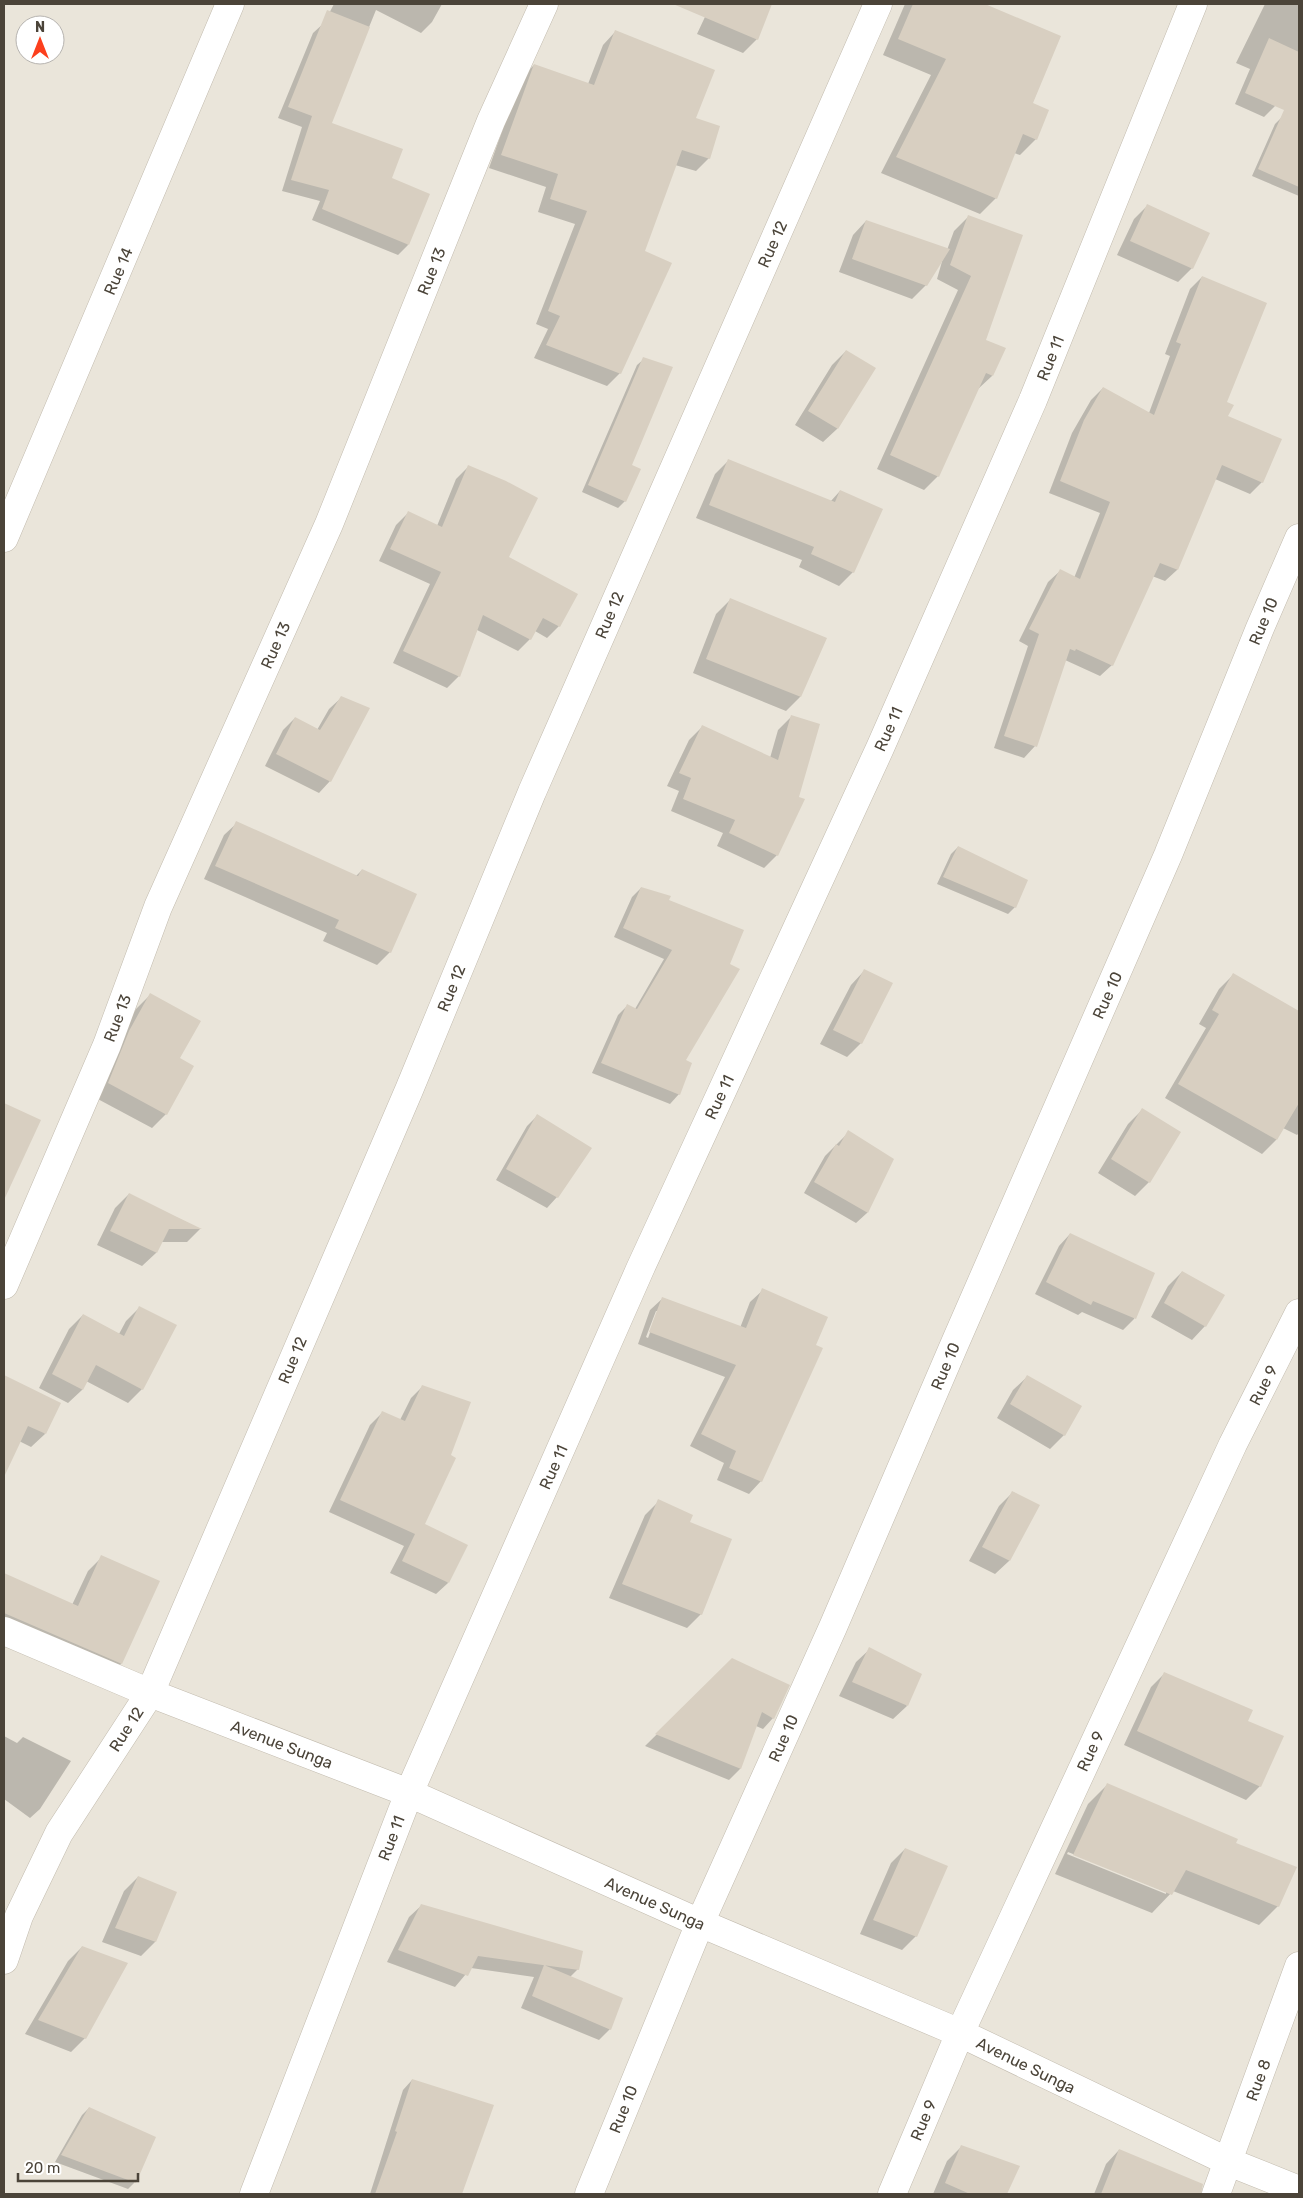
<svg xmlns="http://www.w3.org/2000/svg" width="1303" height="2198" font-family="Rubik,sans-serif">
  <rect width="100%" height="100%" fill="#f6f3ec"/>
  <path fill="#eae5da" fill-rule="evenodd" d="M4,4h1295v2190h-1295zM25,25h30v30h-30z"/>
  <path fill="#0003" fill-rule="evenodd" d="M334,4h108l-10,18 -11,11 -45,-23 -46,113 60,56 18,66 -10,10 -86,-35 8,-19 -38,-10 20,-64 -24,-9 35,-85 11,-10z
    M711,4h42l15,6 -11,29 -14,14 -46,-19z
    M905,4h77l77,33 -27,67 4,35 -16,16 -6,-2 -18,45 -16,16 -99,-41 50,-98 -48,-20z
    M1265,4h34v53l-24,49 -11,11 -29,-13 15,-35 -14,-6z
    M615,32l79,87 15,39 -13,13 -21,-6 -32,87 -23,121 -13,13 -73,-28 14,-29 -12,-5 39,-100 -37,-12 8,-25 -57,-19 32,-90 13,-13 54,19 15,-39z
    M1282,117l17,8v71l-47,-20 23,-52z
    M1148,205l44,63 -14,14 -61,-27 17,-36z
    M968,217l17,123 7,36 -14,13 -40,87 -14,14 -47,-21 81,-179 -21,-11 6,-21 -17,27 -14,14 -73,-27 14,-37 13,-14 81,29 7,-19z
    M1202,277l25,139 35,66 -12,12 -35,-15 -38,91 -12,11 -13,-5 -40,89 -12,11 -35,-16 -30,86 -11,12 -30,-10 34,-102 -9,-5 29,-59 12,-11 14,7 26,-65 -51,-20 23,-60 19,-33 12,-12 46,25 21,-57 -5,-2 25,-65z
    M846,351l28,18 -37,60 -14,13 -28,-17 37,-60z
    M644,359l-19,142 -7,7 -36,-16 55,-127z
    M728,461l102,41 10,-11 13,81 -14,14 -40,-19 3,-7 -106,-42 19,-44z
    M468,467l40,91 51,68 -12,12 -12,-7 -5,8 -12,12 -41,-21 -18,46 -12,12 -54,-25 37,-79 -51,-23 17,-36 12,-12 29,13 19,-47z
    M730,600l95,38 -25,59 -14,14 -93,-38 23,-59z
    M341,698l-11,83 -11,12 -54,-27 18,-36 12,-12 22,12 12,-21z
    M791,717l-14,138 -13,13 -47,-22 6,-13 -52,-22 8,-20 -12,-5 22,-46 13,-13 68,31 8,-28z
    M237,823l119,53 6,-6 28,82 -13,13 -54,-24 4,-8 -123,-54 20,-44z
    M958,847l57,60 -7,7 -71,-30 14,-30z
    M641,888l26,12 17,161 -5,33 -9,10 -78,-31 26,-58 9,-9 8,3 29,-50 -50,-22 18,-40z
    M864,971l-3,72 -14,14 -27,-13 31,-59z
    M1233,975l21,52 45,22v84l-2,2 -14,-7 -7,12 -14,14 -97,-56 41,-70 -7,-4 20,-35z
    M150,995l28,64 -12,55 -14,14 -58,-31 21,-51 21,-37z
    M1142,1110l7,72 -14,14 -37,-23 30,-49z
    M538,1115l19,82 -10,11 -51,-28 31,-54z
    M849,1132l43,27 -25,54 -11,10 -52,-30 21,-37z
    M129,1194l71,35 -13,13h-26l-5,11 -14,13 -45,-21 18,-37z
    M1070,1234l83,40 -19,45 -11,11 -41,-18 -4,3 -43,-21 24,-48z
    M1182,1272l23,54 -13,14 -41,-23 17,-31z
    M763,1290l-2,191 -12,13 -32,-14 7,-17 -34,-17 35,-69 -87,-33 12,-34 13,-12 77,30 10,-26zM656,1311h2l-10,27 -2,-1z
    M140,1307l2,82 -14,14 -42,-22 -4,9 -14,13 -29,-15 30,-59 14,-14 36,19 7,-13z
    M1027,1377l37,58 -14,14 -53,-31 16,-28z
    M4,1383l22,9 19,42 -14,13 -12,-6 -15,33z
    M423,1386v139l25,58 -12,11 -46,-21 14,-27 -75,-34 41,-87 12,-12 18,7 11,-22z
    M1013,1492l25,14 -29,55 -14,13 -26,-13 30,-55z
    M659,1501l29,22 13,91 -14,14 -78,-30 36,-83z
    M102,1557l19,107 -14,13 -103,-44 1,-58 67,30 16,-34z
    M870,1649l37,57 -14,13 -54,-23 17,-34z
    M733,1659l40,59 -10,11 -7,-3 -16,43 -11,11 -84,-34z
    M1165,1673l81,48 14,65 -14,14 -122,-55 27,-58z
    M4,1736l13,7 6,-6 48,24 -31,48 -10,9 -26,-19z
    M1107,1785l127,58 44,63 -19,19 -86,-34 -21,22 -97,-39 33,-70zM1068,1852l98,40v2l-99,-40z
    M905,1849l11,87 -14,14 -42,-16 31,-71z
    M138,1877l37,16 -20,49 -14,14 -39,-14 22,-51z
    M422,1905l156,64 -8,8 40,52 -11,11 -78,-32 13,-31 -63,-9 -16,19 -68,-25 22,-45z
    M82,1947l3,91 -14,14 -46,-18 43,-73z
    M412,2080l38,101 -4,13h-76l33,-104z
    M89,2108l46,74 -7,7 -73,-27 27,-47z
    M961,2147l57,20 -12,27h-73l14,-33z
    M1119,2150l69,29 -8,15h-86l12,-30z"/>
  <path fill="#d8cfc1" d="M673,4h99l-14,36z
    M913,4h72l76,32 -28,67 16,7 -12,30 -14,-6 -26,65 -101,-42 50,-98 -48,-20z
    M327,10l43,17 -38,96 71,26 -11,29 38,16 -21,51 -87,-36 7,-19 -38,-10 21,-64 -24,-9z
    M615,30l100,40 -19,48 24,8 -10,33 -28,-9 -37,101 27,12 -51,111 -75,-29 14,-29 -12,-5 39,-100 -37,-12 8,-25 -57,-19 33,-91 60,21z
    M1269,38l30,14v135l-41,-18 26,-59 -39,-17z
    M1147,204l63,29 -17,36 -63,-28z
    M968,215l55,20 -37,105 20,8 -13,28 -7,-3 -47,104 -49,-22 81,-179 -21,-11z
    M866,220l84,29 -23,37 -75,-27z
    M1202,276l65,27 -40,99 7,3 -6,11 54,23 -19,44 -41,-18 -44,105 -18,-7 -47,103 -37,-17 -1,2 -5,-2 -33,98 -33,-11 35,-102 -10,-5 31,-60 20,10 30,-77 -50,-21 24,-61 19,-33 51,28 27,-71 -5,-2z
    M846,350l30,18 -38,61 -30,-18z
    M643,357l30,10 -41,98 9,4 -15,33 -38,-17z
    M728,459l107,43 5,-12 43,19 -29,64 -43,-19 3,-7 -105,-42z
    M468,465l38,16 32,17 -29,59 69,37 -18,33 -17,-9 -12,22 -48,-25 -23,62 -57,-26 38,-79 -51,-23 18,-38 34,16z
    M730,598l97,40 -26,59 -95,-38z
    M341,696l29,12 -39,74 -55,-28 19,-37 25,13z
    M791,715l29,9 -21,73 6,2 -27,57 -49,-23 6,-13 -52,-21 8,-21 -12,-5 23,-48 76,35z
    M236,821l122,55 4,-7 55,25 -26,59 -56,-25 4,-8 -124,-54z
    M958,846l70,34 -12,28 -73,-31z
    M641,887l30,9 -2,4 75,30 -14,34 10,5 -54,91 6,3 -12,32 -79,-32 26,-59 10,5 35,-59 -49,-22z
    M864,969l29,14 -31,61 -29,-14z
    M1233,973l66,38v92l-22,37 -99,-56 41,-70 -7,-4z
    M150,993l51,28 -21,37 14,8 -27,49 -59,-32 21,-52z
    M4,1103l37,17 -37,80z
    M1142,1108l39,24 -31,51 -39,-24z
    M537,1114l55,34 -34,50 -52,-29z
    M848,1130l46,29 -26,54 -54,-31 22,-38 3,2z
    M129,1193l46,23 27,13h-33l-12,24 -47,-22z
    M1070,1233l85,40 -19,46 -43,-18 -2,4 -45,-23z
    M1182,1271l43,24 -19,32 -42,-24z
    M762,1288l66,29 -12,28 7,3 -61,134 -33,-14 7,-17 -35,-17 35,-69 -87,-33 13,-35 84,31z
    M139,1306l38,19 -34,65 -47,-25 -13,25 -31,-16 31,-60 41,22z
    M4,1375l57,28 -15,31 -18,-8 -24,51z
    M1027,1375l55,31 -17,30 -55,-32z
    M422,1385l49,17 -20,53 5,3 -31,66 43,21 -19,38 -47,-22 13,-27 -75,-34 42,-89 23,10z
    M1012,1491l28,14 -30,56 -28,-14z
    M658,1499l35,16 -3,7 42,17 -30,76 -80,-31z
    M101,1555l59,26 -38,83 -118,-51v-40l74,33z
    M869,1647l53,27 -14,32 -56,-24z
    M732,1658l58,27 -16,34 -12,-7 -21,57 -86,-35z
    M1164,1672l89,38 -5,11 36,15 -23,51 -124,-56z
    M1107,1783l131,56 -2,4 61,24 -18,40 -93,-37 -14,25 -99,-40z
    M905,1848l43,18 -31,71 -44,-17z
    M138,1876l39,16 -21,50 -41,-14z
    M421,1904l162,47 -4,19 -101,-14 -10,20 -70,-26z
    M82,1946l46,17 -42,76 -48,-19z
    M544,1965l79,33 -12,32 -79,-34z
    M412,2079l82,26 -32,89h-87l22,-62 -2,-1z
    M89,2107l67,30 -20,46 -75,-28z
    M961,2145l59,21 -13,28h-37l-25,-11z
    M1119,2149l84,35 -2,10h-100z"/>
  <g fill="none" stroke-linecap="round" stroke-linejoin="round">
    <g stroke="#c2bbae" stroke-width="29">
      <path id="minor" d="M4,538l226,-534
        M4,1285l103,-240 51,-138 171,-383 162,-403 53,-117
        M4,1631l146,62 259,100 291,130 260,110 269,129 70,28
        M4,1960l15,-44 40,-83 91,-140 259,-603 123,-298 346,-788
        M254,2194l155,-401 231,-524 240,-521 153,-348 160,-396
        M589,2194l111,-271 133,-296 122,-284 213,-488 92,-227 39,-90
        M892,2194l68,-161 273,-589 66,-131
        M1216,2194l83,-228"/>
    </g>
    <use href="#minor" stroke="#fff" stroke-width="28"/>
  </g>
  <g text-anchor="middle" stroke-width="5" stroke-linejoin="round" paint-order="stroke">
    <g font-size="16" fill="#4b4439" stroke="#fff">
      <text transform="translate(772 244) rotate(-66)" y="6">Rue 12</text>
      <text transform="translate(118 271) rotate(-67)" y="6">Rue 14</text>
      <text transform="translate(431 271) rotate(-68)" y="6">Rue 13</text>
      <text transform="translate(1050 358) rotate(-68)" y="6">Rue 11</text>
      <text transform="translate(609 615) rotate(-67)" y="6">Rue 12</text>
      <text transform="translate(1263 621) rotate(-67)" y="6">Rue 10</text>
      <text transform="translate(275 645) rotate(-66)" y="6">Rue 13</text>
      <text transform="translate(888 729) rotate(-66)" y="6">Rue 11</text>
      <text transform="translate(451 988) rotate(-68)" y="6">Rue 12</text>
      <text transform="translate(1107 995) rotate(-66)" y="6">Rue 10</text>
      <text transform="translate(117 1018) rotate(-69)" y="6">Rue 13</text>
      <text transform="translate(719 1097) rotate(-65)" y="6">Rue 11</text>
      <text transform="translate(292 1360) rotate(-67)" y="6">Rue 12</text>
      <text transform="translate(945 1366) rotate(-67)" y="6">Rue 10</text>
      <text transform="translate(1263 1385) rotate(-63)" y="6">Rue 9</text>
      <text transform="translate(553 1467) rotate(-66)" y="6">Rue 11</text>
      <text transform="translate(126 1729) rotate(-57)" y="6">Rue 12</text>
      <text transform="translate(783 1738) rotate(-66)" y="6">Rue 10</text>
      <text transform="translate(282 1744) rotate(21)" y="6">Avenue Sunga</text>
      <text transform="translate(1090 1751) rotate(-65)" y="6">Rue 9</text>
      <text transform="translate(391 1838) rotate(-69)" y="6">Rue 11</text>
      <text transform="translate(655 1903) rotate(24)" y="6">Avenue Sunga</text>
      <text transform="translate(1026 2065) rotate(26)" y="6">Avenue Sunga</text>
      <text transform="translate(1258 2080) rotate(-70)" y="6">Rue 8</text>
      <text transform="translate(623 2109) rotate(-68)" y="6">Rue 10</text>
      <text transform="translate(923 2120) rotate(-67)" y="6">Rue 9</text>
    </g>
  </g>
  <rect width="1303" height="2198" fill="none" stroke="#4b4439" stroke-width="10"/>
  <g transform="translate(40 40)"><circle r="24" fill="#ffffff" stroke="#b7b4b0"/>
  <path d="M0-4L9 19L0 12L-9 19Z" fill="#fc3f1d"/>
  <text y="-8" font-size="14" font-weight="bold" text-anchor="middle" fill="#4b4439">N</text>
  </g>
  <path d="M18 2173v8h120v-8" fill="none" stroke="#4b4439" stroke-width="2.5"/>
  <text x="25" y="2173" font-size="15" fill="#4b4439" stroke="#ffffff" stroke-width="4" paint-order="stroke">20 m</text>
</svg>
